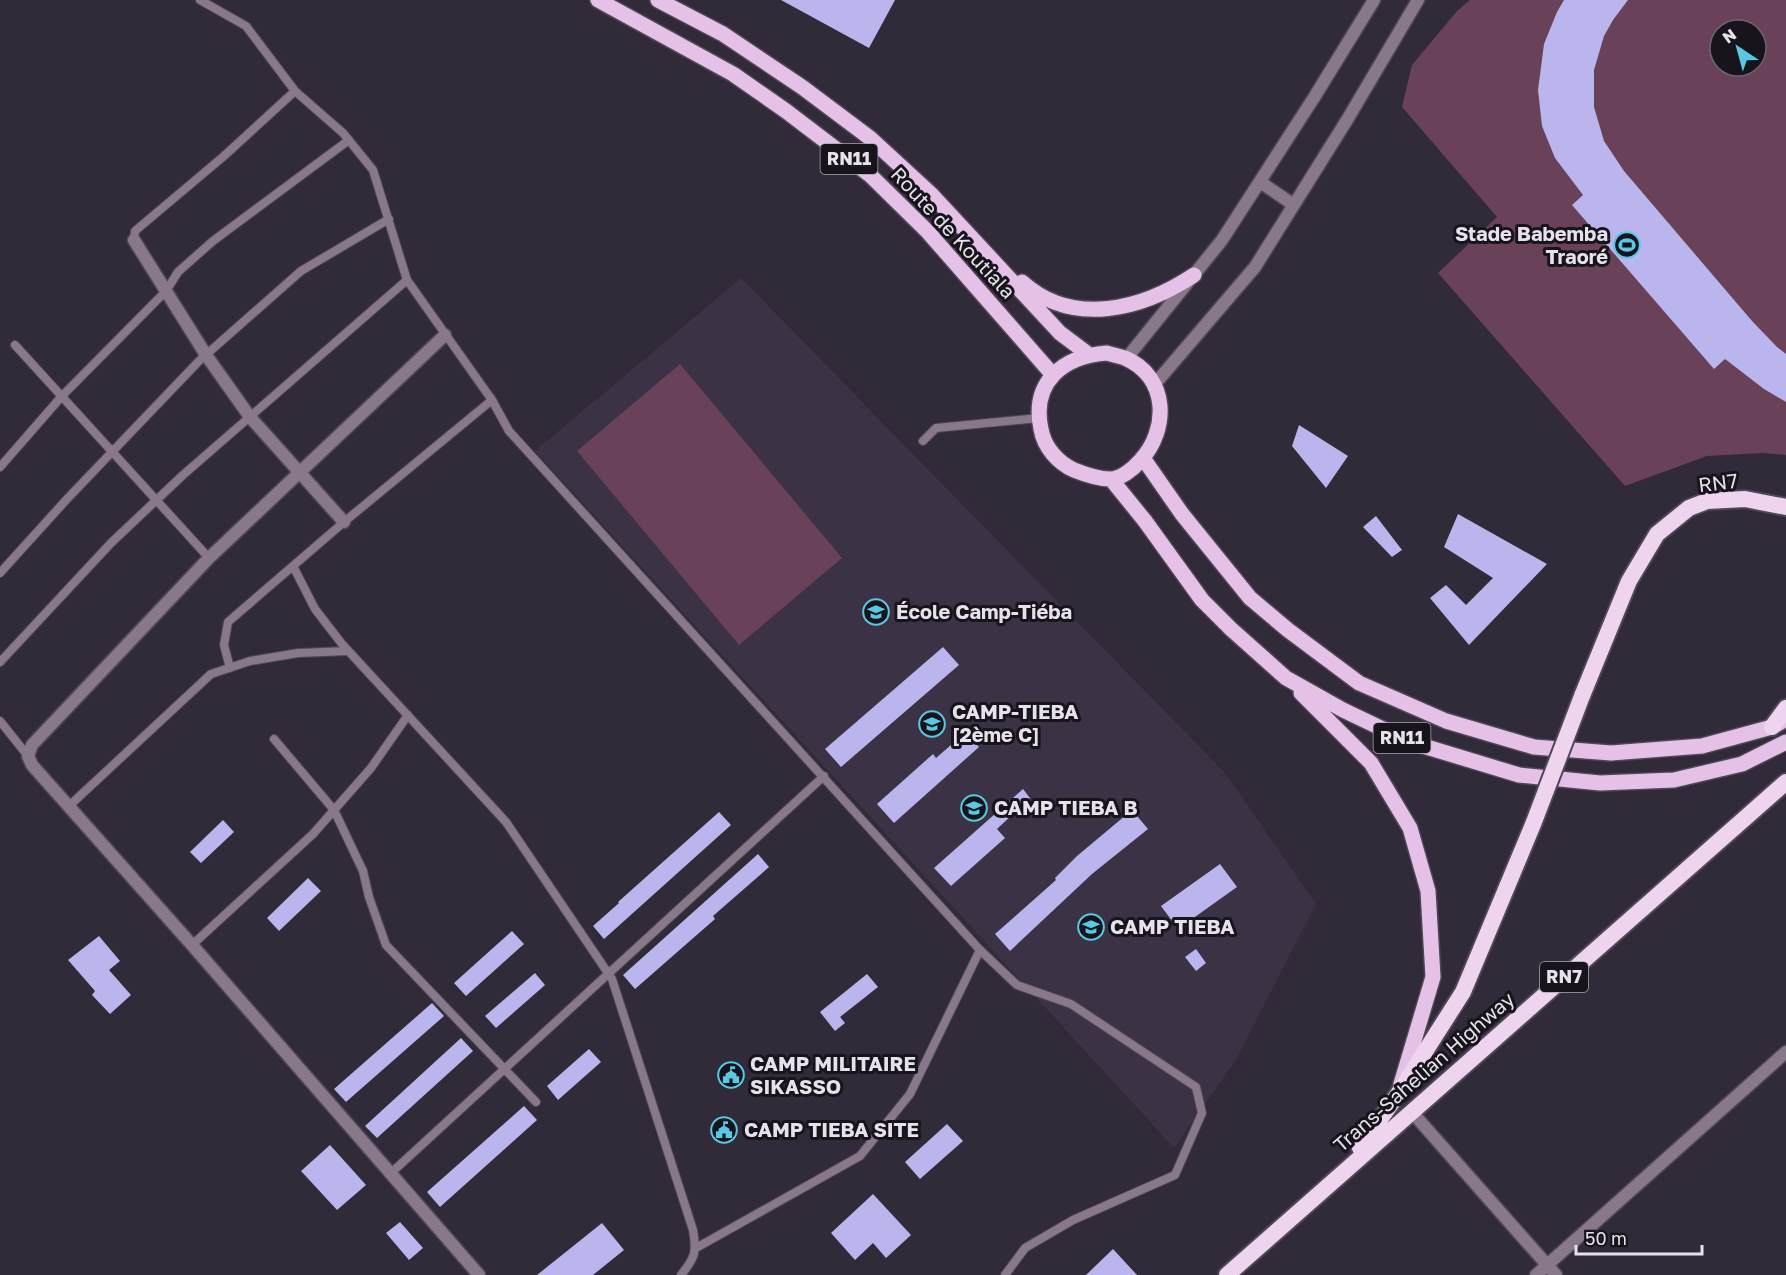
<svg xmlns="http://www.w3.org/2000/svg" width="1786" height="1275" font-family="'Golos Text',sans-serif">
  <rect width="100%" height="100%" fill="#312a38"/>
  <path fill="#3b3245" d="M741,278l485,496 90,130 -80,156 -62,88 -639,-697z"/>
  <path fill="#694159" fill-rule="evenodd" d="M1470,0h316v455l-24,-2 -55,3 -82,30 -187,-213 59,-56 -95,-110 10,-42 45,-54zM1720,30h36v36h-36z
    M680,364l162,194 -103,87 -162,-194z"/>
  <path fill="#bbb5ed" d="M781,0h114l-26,48z
    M1564,0h64l-15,20 -9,16 -10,34v37l10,34 20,30 128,150 25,26 9,7v48l-22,-13 -39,-30 -11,10 -142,-164 11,-10 -28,-37 -13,-32 -4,-36 6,-46 13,-32z
    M1299,425l49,31 -22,32 -34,-42z
    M1458,514l89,50 -78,81 -39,-47 16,-13 20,20 27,-27 -49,-31z
    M1376,516l26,34 -10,7 -29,-30z
    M943,647l16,18 -118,102 -16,-18z
    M966,732l13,15 -85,76 -17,-19 56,-50 3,4z
    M1023,789l7,9 -33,31 8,9 -54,48 -17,-18z
    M1132,810l16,19 -56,45 -82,77 -15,-17 61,-54 -1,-2 22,-22z
    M719,812l12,13 -127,114 -11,-13 26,-23 -1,-1z
    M223,820l11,12 -33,31 -11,-11z
    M758,854l11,13 -56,49 2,3 -80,70 -12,-14z
    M1220,864l17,23 -59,42 -17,-23z
    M308,878l13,13 -42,40 -12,-13z
    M512,931l12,13 -58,52 -12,-13z
    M99,936l21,25 -11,9 22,25 -21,19 -18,-19 3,-4 -27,-31z
    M1196,949l10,14 -10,8 -11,-14z
    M535,973l10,12 -49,43 -11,-12z
    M867,974l11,13 -38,30 5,6 -10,8 -15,-19z
    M432,1003l12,13 -98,86 -12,-13z
    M461,1038l12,13 -96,87 -12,-12z
    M589,1049l12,13 -43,38 -11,-14z
    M524,1106l13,14 -97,87 -13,-15z
    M947,1124l16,17 -43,38 -15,-17z
    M330,1145l36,40 -29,25 -36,-39z
    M873,1194l38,41 -25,23 -13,-15 -18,17 -24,-27z
    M400,1222l23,26 -14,12 -23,-27z
    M602,1223l22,27 -31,25h-56z
    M1113,1249l24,26h-51z"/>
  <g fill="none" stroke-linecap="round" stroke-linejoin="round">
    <g stroke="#4e4755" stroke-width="10">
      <path id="service" d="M200,0l46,26 49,65 48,42 30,37 34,110 85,120 17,31 471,519 37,35 54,19 125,83 6,26 -27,62 -102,45 -48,28 -20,27
        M134,240l1,-9 89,-75 71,-65
        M15,345l194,213
        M923,441l13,-13 103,-10
        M0,467l62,-71 104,-105 12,-19 35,-31 136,-101
        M293,566l22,43 27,35 164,178 106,157 81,251c4,22 2,28 -12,45
        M0,573l67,-74 132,-138 102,-90 88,-52
        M0,662l111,-119 72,-68 224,-195
        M230,668l-6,-23 4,-23 116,-100 148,-122
        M0,721l28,35
        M274,739l60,71 29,61 6,26 17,48 150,157
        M69,806l142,-132 39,-13 48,-8 50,-2
        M192,945l121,-111 58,-66 37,-53
        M391,1173l433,-397
        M696,1248l164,-92 50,-62 70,-144"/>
    </g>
    <g stroke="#4e4755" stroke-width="15">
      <path id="minor" d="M134,240l72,115 44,62 94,105
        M445,335l-236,223 -177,187 -4,11 4,9 160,180 287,330
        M1411,1111l145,164
        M1536,1275l250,-223"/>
    </g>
    <g stroke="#4e4755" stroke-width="15">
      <path id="tertiary" d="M1260,182l34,23
        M1126,359l96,-119 93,-144 59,-96
        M1154,385l101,-118 92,-147 71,-120"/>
    </g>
    <g stroke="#4e4755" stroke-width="18">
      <path id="primary" d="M598,0l135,74 53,37 84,64 58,57 125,143
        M658,0l65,34 79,53 68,51 62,57 128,138 28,21
        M1022,282c51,46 121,27 172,-7
        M1107,353c6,2 12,3 18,5 44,19 44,72 15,103 -7,8 -19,18 -30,18 -12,0 -26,-5 -36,-9 -16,-7 -30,-23 -33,-41 -10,-47 22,-73 66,-76z
        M1143,458l39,56 68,84 38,32 71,53 87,38 88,26 77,6 91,-7 70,-19 9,-5
        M1111,479l34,42 57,79 29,29 55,49 57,32 67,32 109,33 81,8 74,-3 68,-16 44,-22
        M1301,693l70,70 39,65 18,63 5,86 -32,107"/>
    </g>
    <g stroke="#4e4755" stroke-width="20">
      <path id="trunk" d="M1582,696l47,-115 28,-47 32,-26 18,-7 38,-2 41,8
        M1772,727l14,-19
        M1360,1148l38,-54 65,-102 71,-170
        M1227,1275l559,-493"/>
    </g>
    <use href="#service" stroke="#89778a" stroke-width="8"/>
    <use href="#minor" stroke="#89778a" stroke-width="12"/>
    <use href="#tertiary" stroke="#89778a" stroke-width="12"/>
    <use href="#primary" stroke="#e5c0e7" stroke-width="15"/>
    <use href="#trunk" stroke="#efd4f0" stroke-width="16"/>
    <g stroke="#4e4755" stroke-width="20" stroke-linecap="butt">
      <path id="trunk-bridge" d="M1534,822l48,-126"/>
    </g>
    <use href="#trunk-bridge" stroke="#efd4f0" stroke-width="16"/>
  </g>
  <defs>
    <g id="stadium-ring" transform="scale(1.35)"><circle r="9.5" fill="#17141b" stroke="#58c8e4" stroke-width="1.5"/><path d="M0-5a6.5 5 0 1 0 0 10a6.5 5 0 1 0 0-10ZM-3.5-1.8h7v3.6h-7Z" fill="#58c8e4"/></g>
    <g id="school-ring" transform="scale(1.35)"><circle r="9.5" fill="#17141b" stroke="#58c8e4" stroke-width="1.5"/><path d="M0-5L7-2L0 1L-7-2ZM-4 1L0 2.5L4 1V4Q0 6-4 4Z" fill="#58c8e4"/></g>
    <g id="civic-ring" transform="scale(1.35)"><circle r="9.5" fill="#17141b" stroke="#58c8e4" stroke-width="1.5"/><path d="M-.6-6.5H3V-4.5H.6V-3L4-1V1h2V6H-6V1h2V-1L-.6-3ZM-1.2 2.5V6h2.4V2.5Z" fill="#58c8e4"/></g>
  </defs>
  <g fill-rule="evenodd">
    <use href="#stadium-ring" x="1627" y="245"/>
    <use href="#school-ring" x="876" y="612"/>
    <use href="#school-ring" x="932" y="724"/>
    <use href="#school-ring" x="974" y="808"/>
    <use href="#school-ring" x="1091" y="927"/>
    <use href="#civic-ring" x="731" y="1075"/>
    <use href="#civic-ring" x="724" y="1130"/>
  </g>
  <g text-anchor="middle" stroke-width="6" stroke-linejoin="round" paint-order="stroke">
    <g fill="#17141b" stroke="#a8a4ad" stroke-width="1.5">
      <rect x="820.5" y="144" width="57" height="30" rx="4.5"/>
      <rect x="1373.5" y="723" width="57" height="30" rx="4.5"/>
      <rect x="1540" y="962" width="48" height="30" rx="4.5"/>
    </g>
    <g font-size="18" font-weight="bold" fill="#e6e1eb">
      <text x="849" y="165">RN11</text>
      <text x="1402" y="744">RN11</text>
      <text x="1564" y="983">RN7</text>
    </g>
    <g font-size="20" fill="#e6e1eb" stroke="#17141b">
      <text transform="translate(953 233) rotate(47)" y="7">Route de Koutiala</text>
      <text transform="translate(1718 483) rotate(-7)" y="7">RN7</text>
      <text transform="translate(1424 1072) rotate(-41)" y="7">Trans-Sahelian Highway</text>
    </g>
    <g font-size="20" font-weight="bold" fill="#e6e1eb" stroke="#17141b" text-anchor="start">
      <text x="1608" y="241" text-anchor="end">Stade Babemba<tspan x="1608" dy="23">Traoré</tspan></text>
      <text x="896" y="619">École Camp-Tiéba</text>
      <text x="952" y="719">CAMP-TIEBA<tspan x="952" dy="23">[2ème C]</tspan></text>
      <text x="994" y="815">CAMP TIEBA B</text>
      <text x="1110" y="934">CAMP TIEBA</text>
      <text x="750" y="1071">CAMP MILITAIRE<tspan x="750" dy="23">SIKASSO</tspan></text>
      <text x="744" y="1137">CAMP TIEBA SITE</text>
    </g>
  </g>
  <g transform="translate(1738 48) rotate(324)"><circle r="28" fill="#17141b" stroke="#6a666e" stroke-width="1.5"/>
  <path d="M0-4.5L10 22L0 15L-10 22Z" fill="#58c8e4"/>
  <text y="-9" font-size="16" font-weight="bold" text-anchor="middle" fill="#e6e1eb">N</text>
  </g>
  <path d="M1576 1245v9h126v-9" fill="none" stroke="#e6e1eb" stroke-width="3"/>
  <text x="1585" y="1245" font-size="18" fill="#e6e1eb" stroke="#17141b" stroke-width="4.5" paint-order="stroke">50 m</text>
</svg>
